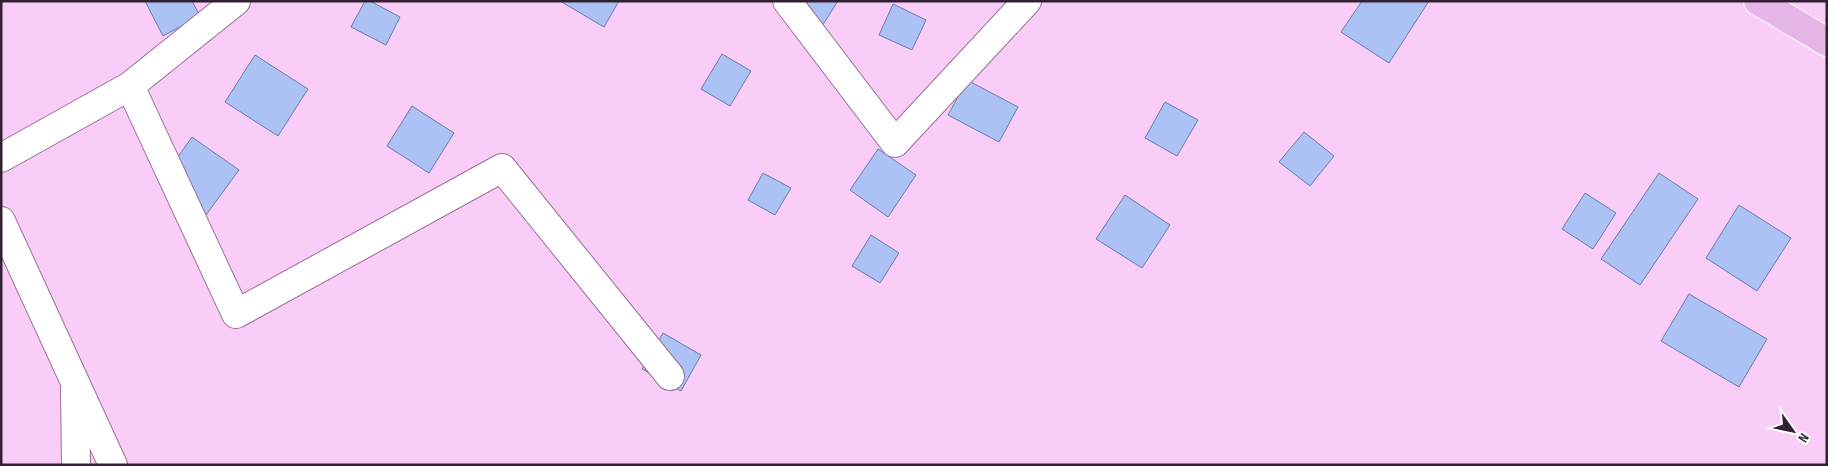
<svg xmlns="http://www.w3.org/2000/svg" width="1828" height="466" font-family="'Sofia Sans Condensed',sans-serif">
  <rect width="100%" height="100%" fill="#facdf9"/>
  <path fill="#acc2f4" stroke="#697cab" d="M145,1h47l8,15 -37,20z
    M365,1h5l30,16 -14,28 -35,-18z
    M560,1h59l-15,26z
    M798,1h40l-21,33z
    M1362,1h67l-40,62 -48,-31z
    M893,4l33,16 -14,30 -33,-15z
    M722,54l29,17 -21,35 -29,-17z
    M255,55l53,34 -30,47 -53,-34z
    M967,80l51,27 -19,35 -51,-27z
    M1165,102l33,18 -21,36 -32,-18z
    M412,106l42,27 -25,40 -42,-27z
    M1304,132l30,24 -24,30 -31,-24z
    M192,137l47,33 -33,45 -46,-33z
    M878,149l38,26 -28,42 -38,-27z
    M763,173l28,15 -16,27 -27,-15z
    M1659,173l39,26 -58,86 -39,-26z
    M1585,193l31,20 -23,36 -31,-20z
    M1125,195l45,30 -28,43 -46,-29z
    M1739,205l52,33 -34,53 -51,-33z
    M871,235l28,18 -19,30 -28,-17z
    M1689,294l78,45 -28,48 -78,-46z
    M663,333l38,22 -20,36 -39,-22z"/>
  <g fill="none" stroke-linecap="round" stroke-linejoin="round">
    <g stroke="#987097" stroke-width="30">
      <path id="minor" d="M787,1l108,142 132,-142
        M130,86l106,-85
        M1,158l129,-72 106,228 266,-146 168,208
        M1,221l112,244
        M75,390l1,75"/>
    </g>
    <g stroke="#fff" stroke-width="30">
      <path id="major" d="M1758,1l69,41"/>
    </g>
    <use href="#minor" stroke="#fff" stroke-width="28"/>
    <use href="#major" stroke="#e7b6e8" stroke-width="28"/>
  </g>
  <rect width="1828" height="466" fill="none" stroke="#322132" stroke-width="5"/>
  <g transform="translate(1793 431) rotate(123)" stroke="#ffffff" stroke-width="4" paint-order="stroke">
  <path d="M0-4L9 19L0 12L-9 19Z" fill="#322132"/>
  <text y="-8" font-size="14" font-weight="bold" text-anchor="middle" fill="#322132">N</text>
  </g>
</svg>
